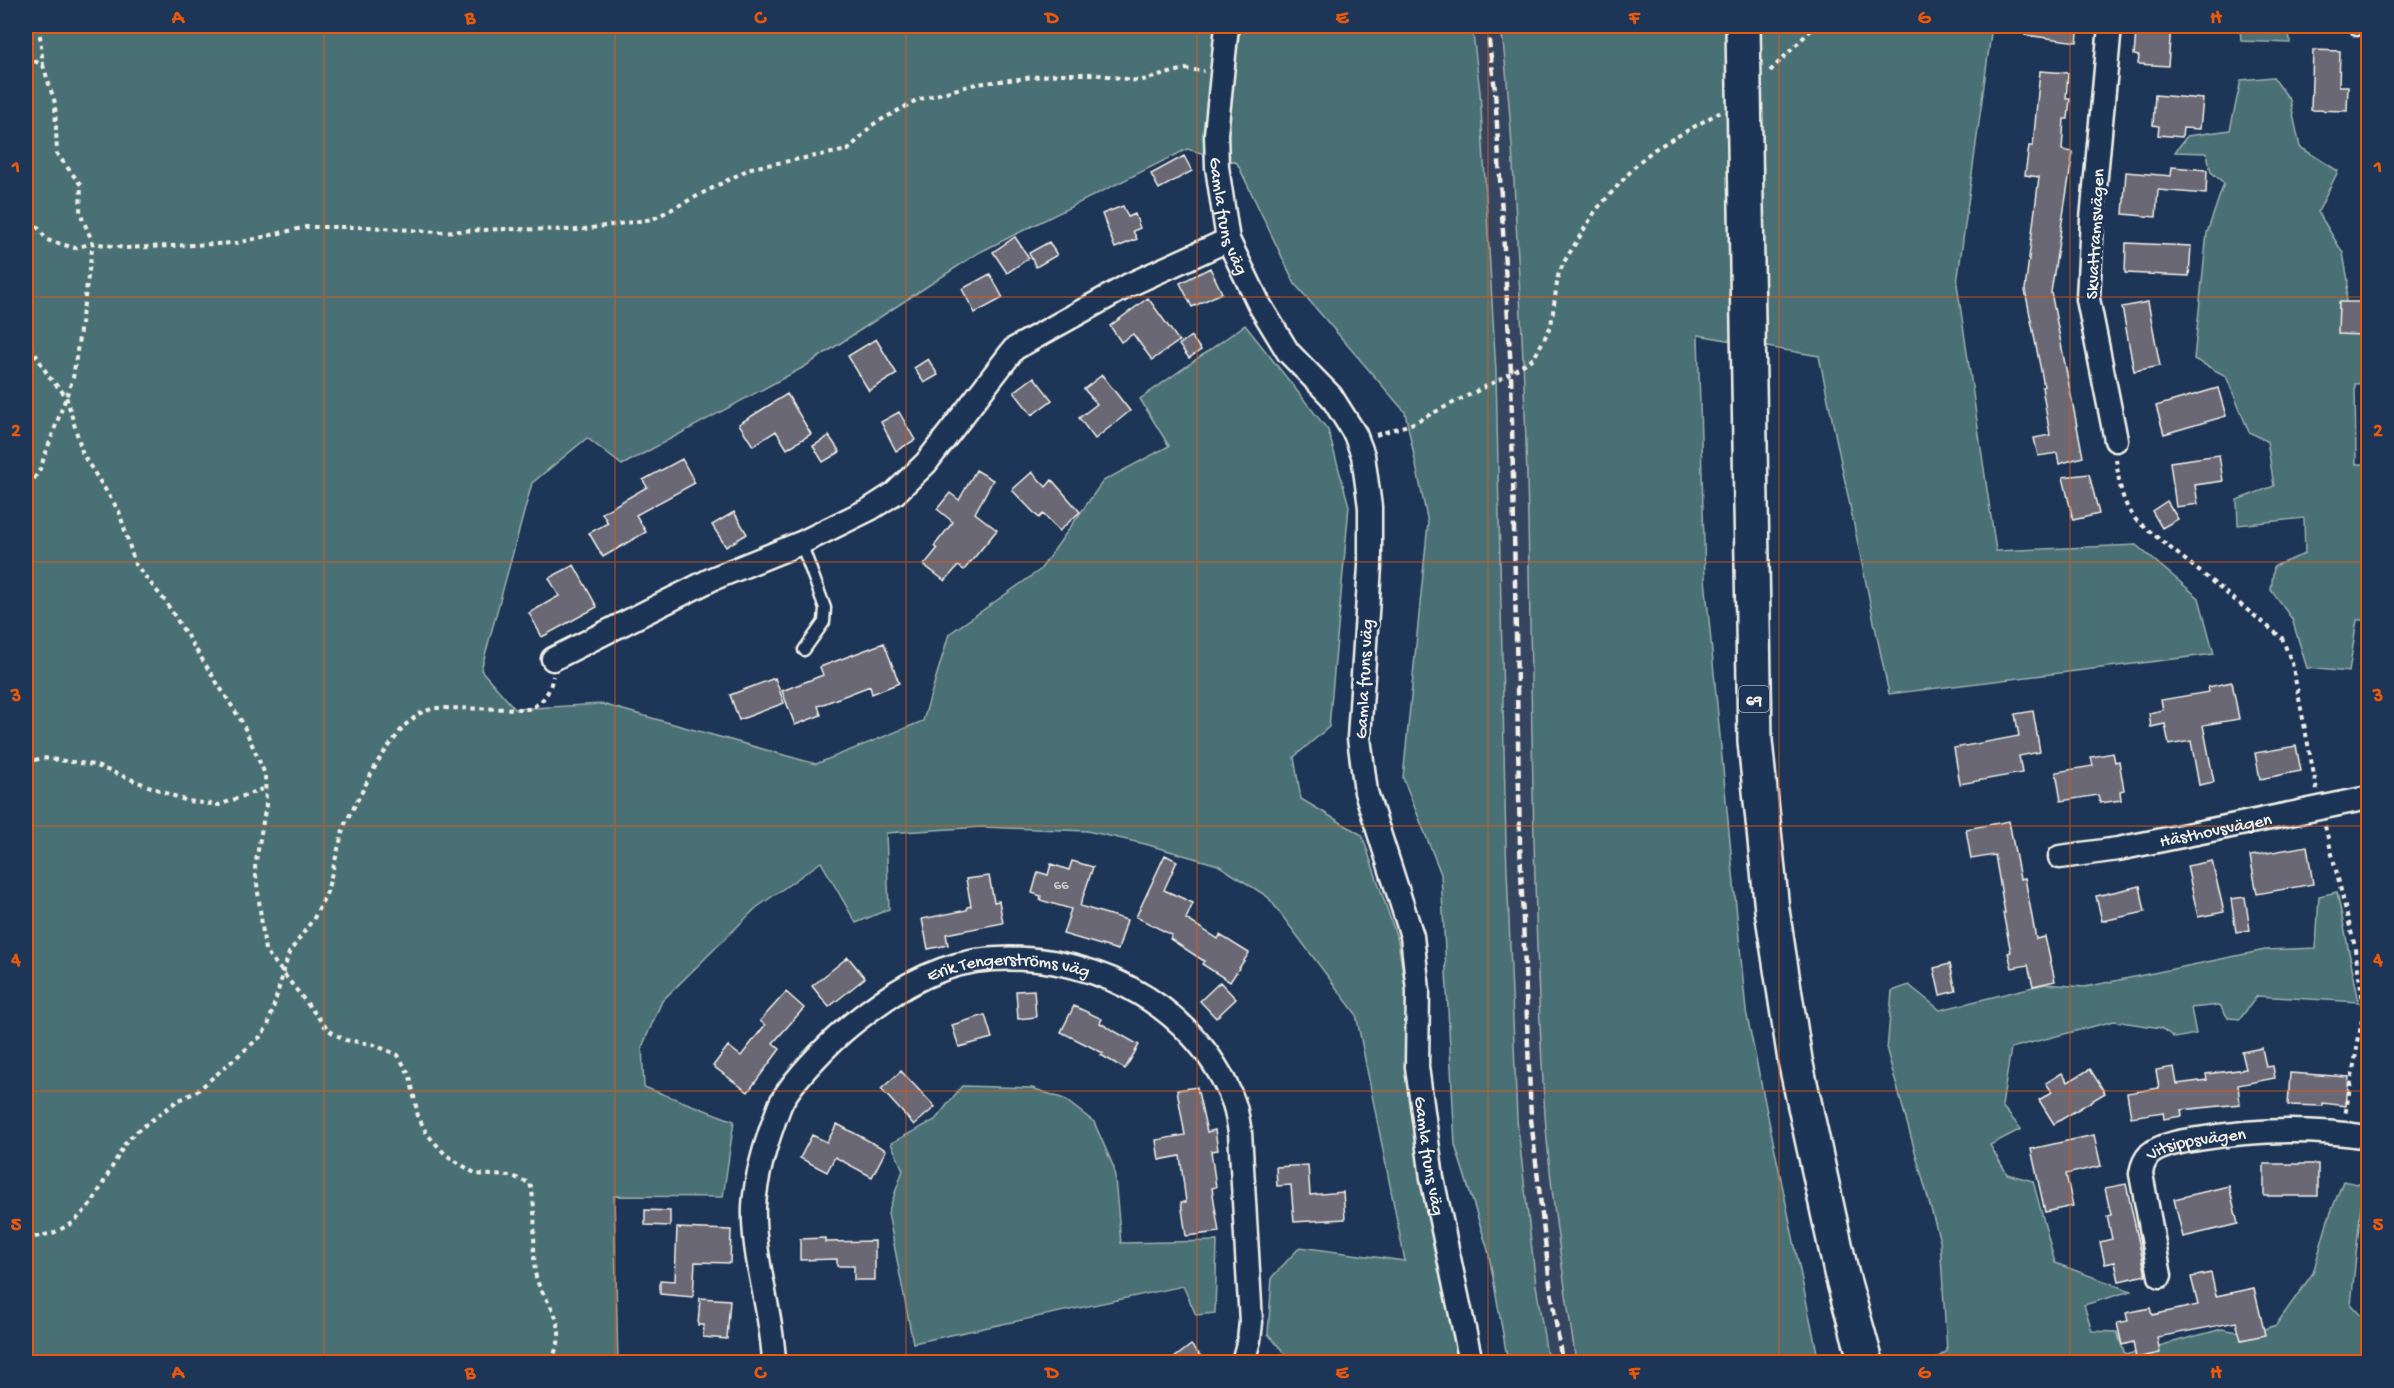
<svg xmlns="http://www.w3.org/2000/svg" width="2394" height="1388" font-family="'Gochi Hand',sans-serif">
  <rect width="100%" height="100%" fill="#1d3557"/>
  <filter id="ink" filterUnits="userSpaceOnUse"><feTurbulence type="fractalNoise" baseFrequency=".0167" numOctaves="2"/><feDisplacementMap in="SourceGraphic" scale="12" xChannelSelector="R" yChannelSelector="G"/><feConvolveMatrix kernelMatrix="1 2 1 2 8 2 1 2 1" color-interpolation-filters="sRGB"/></filter>
  <g filter="url(#ink)">
    <path fill="#344460" d="M1472,26h29l8,63 16,282 39,911 12,80h-28l-12,-77 -19,-165 -11,-275 -10,-473 -16,-280z"/>
    <path fill="#497074" stroke="#9eb0ae" stroke-width="1.5" d="M26,26h1446l8,66 16,280 10,473 11,275 19,165 12,77h-40l-20,-112 -33,-105 -14,-271 -38,-96 25,-255 -23,-111 -110,-128 -58,-121 -50,-14 -209,104 -174,114 -182,98 -35,-27 -55,45 -51,187 34,39 87,-5 214,60 107,-43 26,-87 91,-64 63,-89 66,-35 -29,-47 105,-74 83,105 21,76 -20,221 -35,30 7,42 61,36 36,106 64,421h-170l-24,-28 4,-57 28,-30 105,14 -49,-247 -88,-117 -50,-32 -73,-21 -58,-13 -105,-4 -96,6 3,76 -33,14 -35,-61 -65,46 -94,93 -20,46 2,40 90,34 -11,76 -109,-1 4,166h-592z
      M1501,26h491l-35,258 39,267 140,-6 63,53 15,56 -325,40 -70,-338 -121,-21 7,243 41,433 73,351h-243c-12,-81 -25,-164 -31,-247 -18,-284 -10,-570 -27,-855 -4,-78 -7,-156 -17,-234z
      M2240,26h49l1,17 -49,-2z
      M2273,77l17,23 10,47 38,24 -20,41 25,41 5,28 -5,43 25,3v56l-13,1 1,80h12v156h-11l-8,52 -42,-4 -15,-49 -21,-29 3,-24 31,-12 -1,-36 -66,7 -1,-25 37,-14 -7,-45 -18,-9 -23,-56 -32,-17 13,-126 17,-50 -13,-11 -4,-19 -32,-1 12,-16 43,-6 11,-50z
      M2337,892l22,110 -102,-6 -17,23 -12,-1 -8,-13 -29,3 5,26 -21,4 -14,-10 -47,-7 -103,27 -9,58 19,23 -31,16 17,29 26,7 22,82 76,28 -47,14 8,26 25,1 8,23 97,-26 27,5 27,-9 37,-52 15,-53 15,-39 20,4 -12,120 17,18v39h-437l16,-11 -7,-110 -53,-190 5,-60 17,-6 31,25 105,-26 40,3 180,-37 51,-2 3,-52z
      M962,1086l70,2 32,11 30,23 20,46 7,75 96,-2 -2,72 -19,2 -13,-29 -270,57 -25,-130 15,-43 -12,-27 44,-23z"/>
    <path fill="#6b6875" stroke="#f4f1e8" stroke-width="1.5" d="M2026,26h53l-2,16 -52,-7z
      M2141,26h30l-3,40 -30,-2 1,-8 -5,-1 2,-22h5z
      M2313,50l27,1 -1,35h9l-1,25 -36,-1z
      M2040,71l28,2 -2,26h4l-2,20h-4l-2,31 11,2 -22,140 32,165 -24,7 -2,-11 -19,3 -4,-18 16,-3 -8,-48 2,-1 -19,-96 14,-113 -14,-2 4,-29h4z
      M2155,95l48,4 -3,30 -17,-1 -1,9 -24,-2 1,-9 -6,-1z
      M1184,156l8,15 -33,18 -8,-15z
      M2172,167l35,3 -1,24 -48,-4 -2,27 -33,-3 3,-42 45,4z
      M1123,206l5,11 7,-3 5,14 -7,3 4,8 -22,9 -13,-34z
      M1015,237l14,21 -22,15 -14,-21z
      M1049,242l8,13 -21,12 -7,-14z
      M2126,243l65,3 -2,30 -64,-3z
      M1210,268l12,25 -30,14 -12,-24z
      M990,274l13,24 -28,15 -13,-24z
      M1148,298l31,43 -27,19 -19,-26 -12,8 -11,-16z
      M2148,302l12,64 -26,5 -12,-64z
      M2339,302h24v33l-25,-1z
      M1191,336l10,14 -12,8 -10,-13z
      M876,339l21,35 -28,17 -21,-35z
      M928,359l10,16 -14,8 -10,-15z
      M1102,375l28,36 -35,28 -16,-21 18,-14 -13,-15z
      M1034,377l18,23 -20,15 -18,-23z
      M2218,388l8,28 -62,18 -8,-28z
      M787,394l24,40 -24,15 -11,-18 -23,15 -14,-22z
      M899,412l16,28 -19,11 -15,-29z
      M829,436l11,16 -17,10 -10,-16z
      M2219,455l4,26 -28,4 3,19 -22,3 -6,-45z
      M682,459l13,24 -59,32 10,17 -43,25 -14,-24 19,-10 -6,-10 45,-26 -4,-7z
      M976,470l17,10 -18,33 22,17 -33,40 -6,-4 -13,15 -21,-16 13,-16 -3,-3 19,-24 -16,-13 13,-16 9,7z
      M1032,472l14,15 6,-7 28,32 -21,19 -16,-17 -4,4 -27,-28z
      M2089,474l10,40 -26,6 -10,-43z
      M2167,501l11,18 -16,9 -10,-17z
      M734,512l13,22 -21,13 -14,-22z
      M574,565l23,42 -55,30 -13,-24 30,-17 -10,-18z
      M884,643l15,40 -27,11 -2,-8 -52,20 3,9 -26,10 -13,-34 41,-16 -3,-8z
      M775,678l9,25 -45,17 -9,-25z
      M2232,682l7,37 -36,6 11,57 -15,3 -8,-44 -22,4 -4,-21 -14,3 -2,-14 14,-3 -2,-10 48,-8 -1,-5z
      M2033,711l7,41 -21,4 3,17 -62,11 -6,-36 65,-12 -4,-22z
      M2296,746l5,25 -41,8 -5,-26z
      M2113,753l2,9 4,-1 5,29 -4,1 1,9 -21,3 -2,-8 -37,6 -5,-29 37,-6 -2,-9z
      M2009,821l11,58 5,-1 11,61 9,-2 10,44 -22,5 -5,-21 -16,3 -4,-15 3,-1 -8,-39h2l-10,-58 -24,4 -5,-30z
      M2307,846l6,38 -56,10 -7,-38z
      M1165,855l12,6 -13,29 29,13 -7,16 32,20 2,-4 29,18 -19,29 -28,-18 2,-3 -34,-22 2,-4 -36,-18z
      M1072,861l21,6 -13,39 47,14 -9,30 -55,-16 8,-25 -31,-9 1,-4 -9,-3 6,-21 10,3 3,-11 18,6z
      M2212,861l12,51 -26,5 -11,-51z
      M989,876l5,26 5,-1 4,22 -57,11 2,11 -20,4 -6,-30 45,-9v-3l4,-1 -5,-27z
      M2140,886l5,26 -43,9 -6,-25z
      M2245,897l5,33 -14,2 -5,-33z
      M848,957l17,21 -36,29 -17,-21z
      M1950,964l6,27 -16,4 -6,-27z
      M1220,982l16,17 -20,19 -16,-17z
      M1034,990l2,27 -18,2 -2,-28z
      M786,992l18,16 -31,35 7,6 -32,43 -35,-26 15,-20 13,10 24,-31 -5,-4z
      M1074,1006l28,13 -2,4 39,22 -14,24 -24,-14 2,-2 -42,-21z
      M985,1015l7,23 -33,9 -7,-22z
      M2262,1048l4,19 7,-1 2,12 -37,7 2,19 -59,6 1,6 -18,3 -1,-7 -32,5 -4,-24 32,-5 -3,-18 18,-3 3,17 30,-4 -1,-6 40,-5 -4,-17z
      M2090,1069l15,24 -51,31 -15,-24 13,-8 -6,-9 16,-10 6,9z
      M901,1071l34,36 -21,18 -33,-36z
      M2290,1073l59,4 -3,29 -23,-3v3l-35,-1z
      M1197,1087l10,45 8,-2 3,20 -7,1 5,36 -4,1 7,44 -33,4 -5,-34h5l-6,-46 -21,4 -3,-20 29,-5 -8,-45z
      M837,1124l49,26 -14,27 -37,-20 -8,15 -27,-14 12,-23 15,7z
      M2094,1135l7,31 -35,8 7,32 -28,6 -14,-63z
      M2264,1164h54v32h-54z
      M1308,1165l2,30 33,-3 2,27 -51,3 -3,-37 -14,1 -1,-19z
      M2126,1184l20,91 -27,6 -4,-19 -10,2 -5,-22 12,-3 -5,-23 4,-1 -6,-27z
      M2229,1186l9,38 -55,13 -9,-38z
      M645,1210l25,1v15l-25,-1z
      M677,1228l54,2 -1,33 -35,-1 -2,35 -33,-3v-14l15,1z
      M825,1238v4l50,-1v39h-21v-14h-17v-7l-37,1v-21z
      M2211,1273l5,23 38,-8 11,47 -24,5 -5,-18 -79,15 3,16 -24,5 -3,-16 -11,3 -5,-22 11,-2 -2,-8 24,-5 2,7 46,-10 -7,-28z
      M700,1298l30,2 -3,39 -24,-2 1,-12h-6z
      M1191,1345l15,17h-37z"/>
    <g fill="none" stroke-linecap="round" stroke-linejoin="round">
      <g stroke="#f4f1e8" stroke-width="15">
        <path id="lane" d="M2357,30v-4
          M801,543l24,65 -1,14 -20,28"/>
      </g>
      <g stroke="#f4f1e8" stroke-width="27">
        <g id="street">
          <path id="s1" d="M1227,26l-11,108 1,33 11,73 31,64 29,48 43,44 24,38 8,21 7,52v59l-11,172 7,54 46,144 6,54 -1,77 15,111 39,184"/>
          <path d="M2110,26l-18,193 -4,80 28,141"/>
          <path d="M553,659l159,-80 89,-36 69,-34 25,-16 31,-30 88,-114 115,-64 99,-45"/>
          <path id="s2" d="M2060,857l58,-8 250,-51"/>
          <path id="s3" d="M2160,1276l-19,-102c1,-8 3,-14 9,-20 12,-10 33,-13 48,-15 58,-10 113,-11 170,-2"/>
          <path id="s4" d="M774,1362c-2,-52 -22,-104 -20,-156 2,-34 14,-70 26,-101 10,-23 52,-65 72,-81 36,-29 75,-55 123,-63 105,-15 219,39 258,140 4,10 5,21 7,31l11,190 -2,18 -6,22"/>
        </g>
      </g>
      <g stroke="#f4f1e8" stroke-width="38">
        <path id="primary" d="M1743,26l12,715 17,169 23,150 46,212 25,90"/>
      </g>
      <path stroke="#f4f1e8" stroke-width="4" stroke-dasharray="4.5 4.5" stroke-linecap="butt" d="M39,26l4,39
        M26,57l17,8 12,38 2,51 24,31 -1,28 13,30 32,5 112,-5 69,-16h63l68,5 68,-3 72,1 76,-11 98,-51 97,-18 24,-25 45,-25 59,-16 84,-10h34l45,7 46,-12 19,2
        M1770,71l45,-45
        M26,211l21,29 28,8 18,-5 -20,135 -33,91 -14,23
        M26,338l23,39 17,19 17,59 36,56 16,53 30,37 77,121 23,52 1,31 -11,62 10,83 63,80 17,10 27,4 26,11 12,21 8,40 9,18 19,21 30,19 35,2 19,7c8,31 2,58 5,89 3,22 23,36 24,60 1,10 -4,22 -10,30
        M1376,435l35,-11 88,-44 35,-22 17,-32 7,-50 6,-14 32,-52 43,-48 16,-13 65,-37
        M2116,459c3,22 5,45 21,62l145,117 10,25 25,127
        M26,762l17,-4 51,7 93,36 32,4 46,-17
        M2325,826l29,117 10,65 -19,108
        M26,1239l27,-6 20,-10 19,-20 34,-61 10,-10 41,-31 19,-9 64,-55 8,-11 21,-73 25,-35 13,-26 17,-66 34,-65 26,-35 16,-13 14,-5 94,1c16,-7 21,-15 25,-33"/>
      <use href="#lane" stroke="#1d3557" stroke-width="10"/>
      <use href="#street" stroke="#1d3557" stroke-width="22"/>
      <use href="#primary" stroke="#1d3557" stroke-width="33"/>
      <path stroke="#f4f1e8" stroke-width="4.5" stroke-dasharray="9 4.5" stroke-linecap="butt" d="M1487,26l8,64 16,282 9,473 11,274 19,165 12,78"/>
    </g>
  </g>
  <path fill="none" stroke="#e8590c" stroke-width="1.5" stroke-opacity="0.55" d="M324,26v1336M615,26v1336M906,26v1336M1197,26v1336M1488,26v1336M1779,26v1336M2070,26v1336M26,297h2342M26,562h2342M26,826h2342M26,1091h2342"/>
  <g text-anchor="middle" stroke-width="6" stroke-linejoin="round" paint-order="stroke">
    <g font-size="15" fill="#d2cfcb">
      <text x="1061" y="889">66</text>
    </g>
    <rect fill="#1d3557" stroke="#b4b9bc" stroke-width="1.5" x="1739" y="686" width="30" height="26" rx="4.5"/>
    <g font-size="16" font-weight="bold" fill="#f4f1e8">
      <text x="1754" y="705">69</text>
    </g>
    <g font-size="18" fill="#f4f1e8" stroke="#1d3557">
      <text dy="6" stroke="none"><textPath href="#s1" startOffset="192">Gamla fruns väg</textPath></text>
      <text transform="translate(2094 234) rotate(-87)" y="6">Skvattramsvägen</text>
      <text transform="translate(1363 679) rotate(-87)" y="6">Gamla fruns väg</text>
      <text dy="6" stroke="none"><textPath href="#s2" startOffset="158">Hästhovsvägen</textPath></text>
      <text dy="6" stroke="none"><textPath href="#s4" startOffset="544">Erik Tengerströms väg</textPath></text>
      <text dy="6" stroke="none"><textPath href="#s3" startOffset="174">Vitsippsvägen</textPath></text>
      <text dy="6" stroke="none"><textPath href="#s1" startOffset="1182">Gamla fruns väg</textPath></text>
    </g>
  </g>
  <rect width="2394" height="1388" fill="none" stroke="#1d3557" stroke-width="66"/>
  <rect x="33" y="33" width="2328" height="1322" fill="none" stroke="#e8590c" stroke-width="2"/>
  <g font-size="20" text-anchor="middle" font-weight="bold" fill="#e8590c">
    <text x="178" y="23">A</text>
    <text x="470" y="23">B</text>
    <text x="760" y="23">C</text>
    <text x="1052" y="23">D</text>
    <text x="1342" y="23">E</text>
    <text x="1634" y="23">F</text>
    <text x="1924" y="23">G</text>
    <text x="2216" y="23">H</text>
    <text x="16" y="172">1</text>
    <text x="2378" y="172">1</text>
    <text x="16" y="436">2</text>
    <text x="2378" y="436">2</text>
    <text x="16" y="701">3</text>
    <text x="2378" y="701">3</text>
    <text x="16" y="965">4</text>
    <text x="2378" y="965">4</text>
    <text x="16" y="1230">5</text>
    <text x="2378" y="1230">5</text>
    <text x="178" y="1378">A</text>
    <text x="470" y="1378">B</text>
    <text x="760" y="1378">C</text>
    <text x="1052" y="1378">D</text>
    <text x="1342" y="1378">E</text>
    <text x="1634" y="1378">F</text>
    <text x="1924" y="1378">G</text>
    <text x="2216" y="1378">H</text>
  </g>
</svg>
